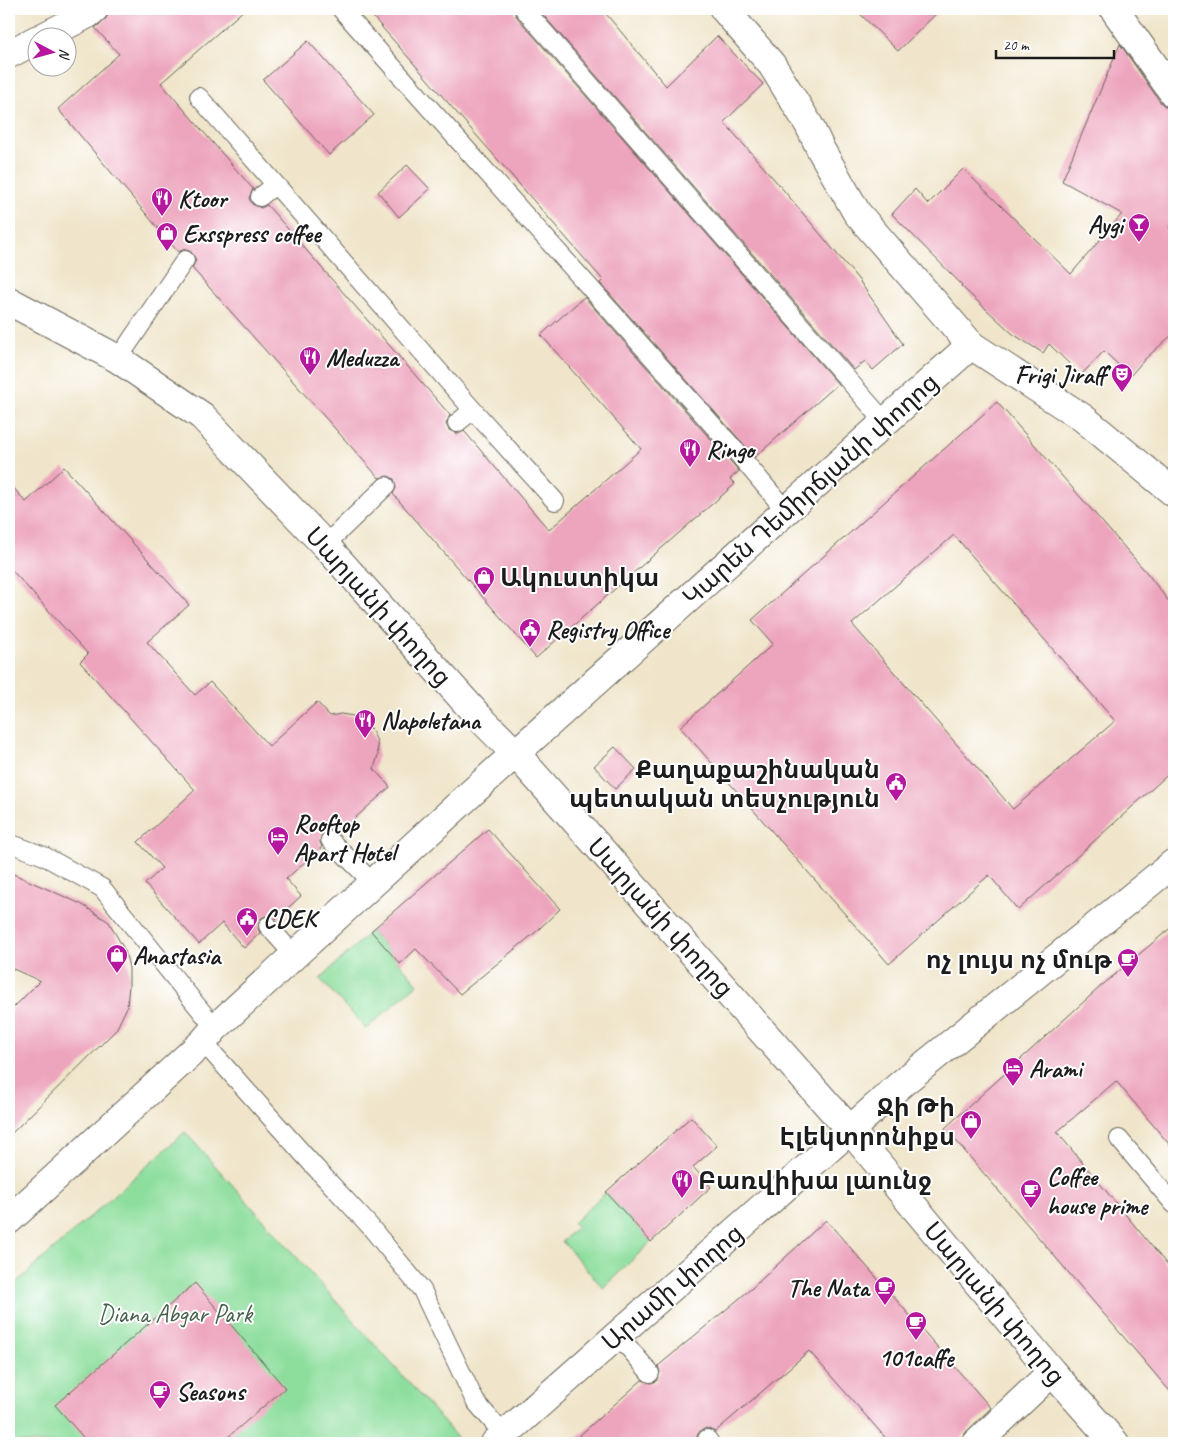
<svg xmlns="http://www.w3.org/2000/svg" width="1183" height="1452" font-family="Caveat,'Noto Sans Armenian',sans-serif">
  <rect width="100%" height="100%" fill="#fff"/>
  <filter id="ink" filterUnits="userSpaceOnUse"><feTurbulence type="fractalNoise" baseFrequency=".02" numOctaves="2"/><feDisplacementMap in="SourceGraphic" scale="10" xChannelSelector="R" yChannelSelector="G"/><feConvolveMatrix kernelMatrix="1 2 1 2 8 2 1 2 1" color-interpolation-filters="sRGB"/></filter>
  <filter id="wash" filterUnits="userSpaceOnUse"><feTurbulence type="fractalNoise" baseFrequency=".0096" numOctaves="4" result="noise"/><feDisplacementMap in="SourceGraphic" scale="20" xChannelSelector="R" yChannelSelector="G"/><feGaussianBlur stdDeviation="1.12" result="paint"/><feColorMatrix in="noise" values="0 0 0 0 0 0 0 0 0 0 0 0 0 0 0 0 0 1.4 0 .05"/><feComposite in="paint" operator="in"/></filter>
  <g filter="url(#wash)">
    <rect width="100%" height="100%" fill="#f0e5ca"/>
    <path fill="#8dde9d" stroke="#547d5c" d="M371,931l47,53 -52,45 -46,-50z
      M185,1132l248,278 26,30 -3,3h-447v-154z
      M606,1192l45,50 -48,46 -41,-47 15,-14 -4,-4z"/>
    <g id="blocks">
      <path fill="#eda4bd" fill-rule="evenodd" d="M109,9h136l-84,74 92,106 -4,9 3,6 9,4 6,-3 183,210 -4,9 3,6 9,4 6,-3 85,99 92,-81 -100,-114 43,-38 155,174 -9,8 5,5 -199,174 -143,-164 3,-6 -2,-9 -6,-3 -9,2 -187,-210 4,-8 -5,-8 -6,-3 -7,3 -120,-143 61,-55 -24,-26 9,-7 4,-6z
        M366,9h148l2,7 322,368 -83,73 -155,-174 3,-3z
        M538,9h64l64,77 51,-50 46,48 -39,38 56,64 78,93 45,65 -30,26 -8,-9 -11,9z
        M855,9h86l-43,42z
        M308,41l66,74 -45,40 -66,-75z
        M1120,44l41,59 6,5 7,1v110l-5,9 5,4v101l-29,26 -15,17 -26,-25 -23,24 -32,-31 -6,9 -30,-19 -52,-48 1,-1 -70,-71 23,-25 13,15 35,-35 108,105 51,-60 -60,-33z
        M407,165l23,24 -31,28 -21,-25z
        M997,402l150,171 27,35v161l-156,141 -29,-35 -100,89 -209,-237 93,-83 -21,-24zM954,535l161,186 -102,88 -161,-185z
        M64,467l125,138 -42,37 48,53 15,-13 59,64 48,-44 13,14 11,-2 12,2 9,5 9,8 6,12 1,14 -4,14 16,18 -52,46 -6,-3h-5l-5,3 -2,9 2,5 -36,32 15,17 -25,23 -10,-3 -5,2 -3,10 2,5 -16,15 -22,-25 -23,21 -54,-60 17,-16 -24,-26 57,-52 -115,-128 8,-8 -79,-87v-84l17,19z
        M615,747l21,22 -21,20 -21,-23z
        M488,829l72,80 -23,22 -77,63 -44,-45 -16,15 -29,-33z
        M9,872l72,32 28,18 16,29 4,16v18l-2,22 -11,23 -107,106v-124l31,-31 -31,-14z
        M1174,925v225l-58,-69 -59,51 117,141v123l-229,-268 155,-141z
        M691,1117l26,29 -24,21 18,20 -60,55 -45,-50z
        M826,1220l165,188 -25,24 -4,6v5h-72l-81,-92 -94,81 -9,-4 -6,3 -3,4 1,8h-127l71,-63 9,3 6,-2 3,-9 -2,-6 94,-78z
        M195,1283l90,105 -64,55h-133l-33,-38z"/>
    </g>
  </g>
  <g filter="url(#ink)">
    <use href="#blocks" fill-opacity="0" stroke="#666259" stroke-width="1"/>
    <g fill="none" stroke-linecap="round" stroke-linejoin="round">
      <g stroke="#666259" stroke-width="20">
        <path id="service" d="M341,9l394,441 51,61
          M524,9l361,413
          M199,97l274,313 82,91
          M260,197l15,-12
          M118,359l67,-99
          M457,423l16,-13
          M325,545l61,-59
          M330,840l43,43
          M9,843l35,13 58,32 113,140
          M268,926l26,29
          M203,1042l110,123 55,59 54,66 53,111 29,34
          M1119,1139l55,65
          M618,1335l32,38
          M707,1439l3,4"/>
      </g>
      <g stroke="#666259" stroke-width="30">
        <path id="minor" d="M724,9l48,56 37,60 12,25 36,63 114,132
          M1114,9l60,85
          M41,38l47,-24 6,-5
          M9,54l29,-15
          M850,1130l51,-46 273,-221
          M977,1443l75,-71"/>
      </g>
      <g stroke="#666259" stroke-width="30">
        <path id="tertiary" d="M9,1220l194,-178 12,-14 263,-241 493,-442 112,73 91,75
          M495,1443l355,-313"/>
      </g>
      <g stroke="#666259" stroke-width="30">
        <path id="secondary" d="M9,301l109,58 84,57 123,129 154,172 37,37 334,376 202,242 63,71"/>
      </g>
      <use href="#service" stroke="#fff" stroke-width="18"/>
      <use href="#minor" stroke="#fff" stroke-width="28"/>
      <use href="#tertiary" stroke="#fff" stroke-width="28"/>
      <use href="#secondary" stroke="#fff" stroke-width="28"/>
    </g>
  </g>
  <defs>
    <g id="restaurant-pin" transform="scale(1.125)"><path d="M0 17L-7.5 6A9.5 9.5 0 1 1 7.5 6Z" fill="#b5179e" stroke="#fff"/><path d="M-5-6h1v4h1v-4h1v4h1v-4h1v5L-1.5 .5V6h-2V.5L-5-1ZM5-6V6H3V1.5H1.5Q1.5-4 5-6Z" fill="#fff"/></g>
    <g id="bar-pin" transform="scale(1.125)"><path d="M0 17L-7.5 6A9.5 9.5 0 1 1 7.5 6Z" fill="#b5179e" stroke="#fff"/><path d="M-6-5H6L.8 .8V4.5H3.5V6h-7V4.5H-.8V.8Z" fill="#fff"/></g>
    <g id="shop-pin" transform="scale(1.125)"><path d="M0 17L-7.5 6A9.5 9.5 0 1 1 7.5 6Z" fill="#b5179e" stroke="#fff"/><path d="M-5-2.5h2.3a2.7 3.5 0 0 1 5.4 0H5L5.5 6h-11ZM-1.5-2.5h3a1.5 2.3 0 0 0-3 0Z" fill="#fff"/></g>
    <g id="theatre-pin" transform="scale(1.125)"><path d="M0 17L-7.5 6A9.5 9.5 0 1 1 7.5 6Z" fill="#b5179e" stroke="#fff"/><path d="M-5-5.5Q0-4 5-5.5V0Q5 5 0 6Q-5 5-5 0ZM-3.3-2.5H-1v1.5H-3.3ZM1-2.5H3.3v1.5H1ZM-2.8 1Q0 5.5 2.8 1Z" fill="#fff"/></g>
    <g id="civic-pin" transform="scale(1.125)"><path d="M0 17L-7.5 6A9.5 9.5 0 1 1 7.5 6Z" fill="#b5179e" stroke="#fff"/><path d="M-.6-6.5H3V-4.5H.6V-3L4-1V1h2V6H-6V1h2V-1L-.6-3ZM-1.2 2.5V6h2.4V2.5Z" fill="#fff"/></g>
    <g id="hotel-pin" transform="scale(1.125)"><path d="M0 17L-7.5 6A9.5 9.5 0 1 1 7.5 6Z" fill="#b5179e" stroke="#fff"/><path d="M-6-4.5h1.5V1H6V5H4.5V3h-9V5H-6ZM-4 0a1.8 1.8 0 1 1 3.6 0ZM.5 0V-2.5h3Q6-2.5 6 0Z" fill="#fff"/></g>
    <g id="cafe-pin" transform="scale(1.125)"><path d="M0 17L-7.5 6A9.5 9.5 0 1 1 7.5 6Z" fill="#b5179e" stroke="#fff"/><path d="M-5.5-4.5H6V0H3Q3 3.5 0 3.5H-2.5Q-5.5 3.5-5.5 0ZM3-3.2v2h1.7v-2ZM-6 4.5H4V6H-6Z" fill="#fff"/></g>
  </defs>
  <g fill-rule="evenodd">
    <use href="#restaurant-pin" x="162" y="198"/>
    <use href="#bar-pin" x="1139" y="224"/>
    <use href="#shop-pin" x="167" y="233"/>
    <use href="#restaurant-pin" x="310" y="357"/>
    <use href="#theatre-pin" x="1122" y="374"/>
    <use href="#restaurant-pin" x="690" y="449"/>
    <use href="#shop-pin" x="484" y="577"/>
    <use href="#civic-pin" x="530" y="629"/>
    <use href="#restaurant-pin" x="365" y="720"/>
    <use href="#civic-pin" x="896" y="783"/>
    <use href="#hotel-pin" x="278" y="837"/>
    <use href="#civic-pin" x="247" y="918"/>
    <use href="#shop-pin" x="117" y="955"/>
    <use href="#cafe-pin" x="1128" y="959"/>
    <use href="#hotel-pin" x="1013" y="1068"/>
    <use href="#shop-pin" x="971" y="1121"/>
    <use href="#restaurant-pin" x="682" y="1180"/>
    <use href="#cafe-pin" x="1031" y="1190"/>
    <use href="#cafe-pin" x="885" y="1287"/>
    <use href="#cafe-pin" x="916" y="1322"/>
    <use href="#cafe-pin" x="160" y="1391"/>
  </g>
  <g text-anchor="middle" stroke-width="4" stroke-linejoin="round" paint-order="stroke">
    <g font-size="25" font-weight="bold" fill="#1c1c1c" stroke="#fff" text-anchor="start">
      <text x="178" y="207">Ktoor</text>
      <text x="1123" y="233" text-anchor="end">Aygi</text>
      <text x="183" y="242">Exsspress coffee</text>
      <text x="326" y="366">Meduzza</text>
      <text x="1106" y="383" text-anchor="end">Frigi Jiraff</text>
      <text x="706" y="458">Ringo</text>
      <text x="500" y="586">Ակուստիկա</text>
      <text x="546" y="638">Registry Office</text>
      <text x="381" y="729">Napoletana</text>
      <text x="880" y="778" text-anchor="end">Քաղաքաշինական<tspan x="880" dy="29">պետական տեսչություն</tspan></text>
      <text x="294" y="832">Rooftop<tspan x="294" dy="29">Apart Hotel</tspan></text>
      <text x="263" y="927">CDEK</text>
      <text x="133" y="964">Anastasia</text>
      <text x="1112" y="968" text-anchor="end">ոչ լույս ոչ մութ</text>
      <text x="1029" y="1077">Arami</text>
      <text x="955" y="1116" text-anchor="end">Ջի Թի<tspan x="955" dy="29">Էլեկտրոնիքս</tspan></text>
      <text x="1047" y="1185">Coffee<tspan x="1047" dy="29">house prime</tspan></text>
      <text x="698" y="1189">Բառվիխա լաունջ</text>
      <text x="869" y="1296" text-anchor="end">The Nata</text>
      <text x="916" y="1366" text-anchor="middle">101caffe</text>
      <text x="176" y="1400">Seasons</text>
    </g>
    <g font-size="25" fill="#1c1c1c" stroke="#fff">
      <text transform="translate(810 489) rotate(-42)" y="9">Կարեն Դեմիրճյանի փողոց</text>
      <text transform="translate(379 606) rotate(48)" y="9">Սարյանի փողոց</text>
      <text transform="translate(661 917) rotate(48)" y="9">Սարյանի փողոց</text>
      <text transform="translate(672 1287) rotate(-41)" y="9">Արամի փողոց</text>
      <text transform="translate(995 1303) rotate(50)" y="9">Սարյանի փողոց</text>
    </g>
    <g font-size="25" fill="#446049" stroke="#fff">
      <text x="175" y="1322">Diana Abgar Park</text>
    </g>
  </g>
  <rect width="1183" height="1452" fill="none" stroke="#fff" stroke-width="30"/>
  <g transform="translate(52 52) rotate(96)"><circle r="24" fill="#ffffff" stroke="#a4a4a4"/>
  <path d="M0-4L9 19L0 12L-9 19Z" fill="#b5179e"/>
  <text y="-8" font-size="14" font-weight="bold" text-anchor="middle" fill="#1c1c1c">N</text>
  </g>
  <path d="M996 50v8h118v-8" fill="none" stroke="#1c1c1c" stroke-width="2.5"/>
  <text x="1003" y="50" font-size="15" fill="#1c1c1c" stroke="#ffffff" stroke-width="4" paint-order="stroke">20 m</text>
</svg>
